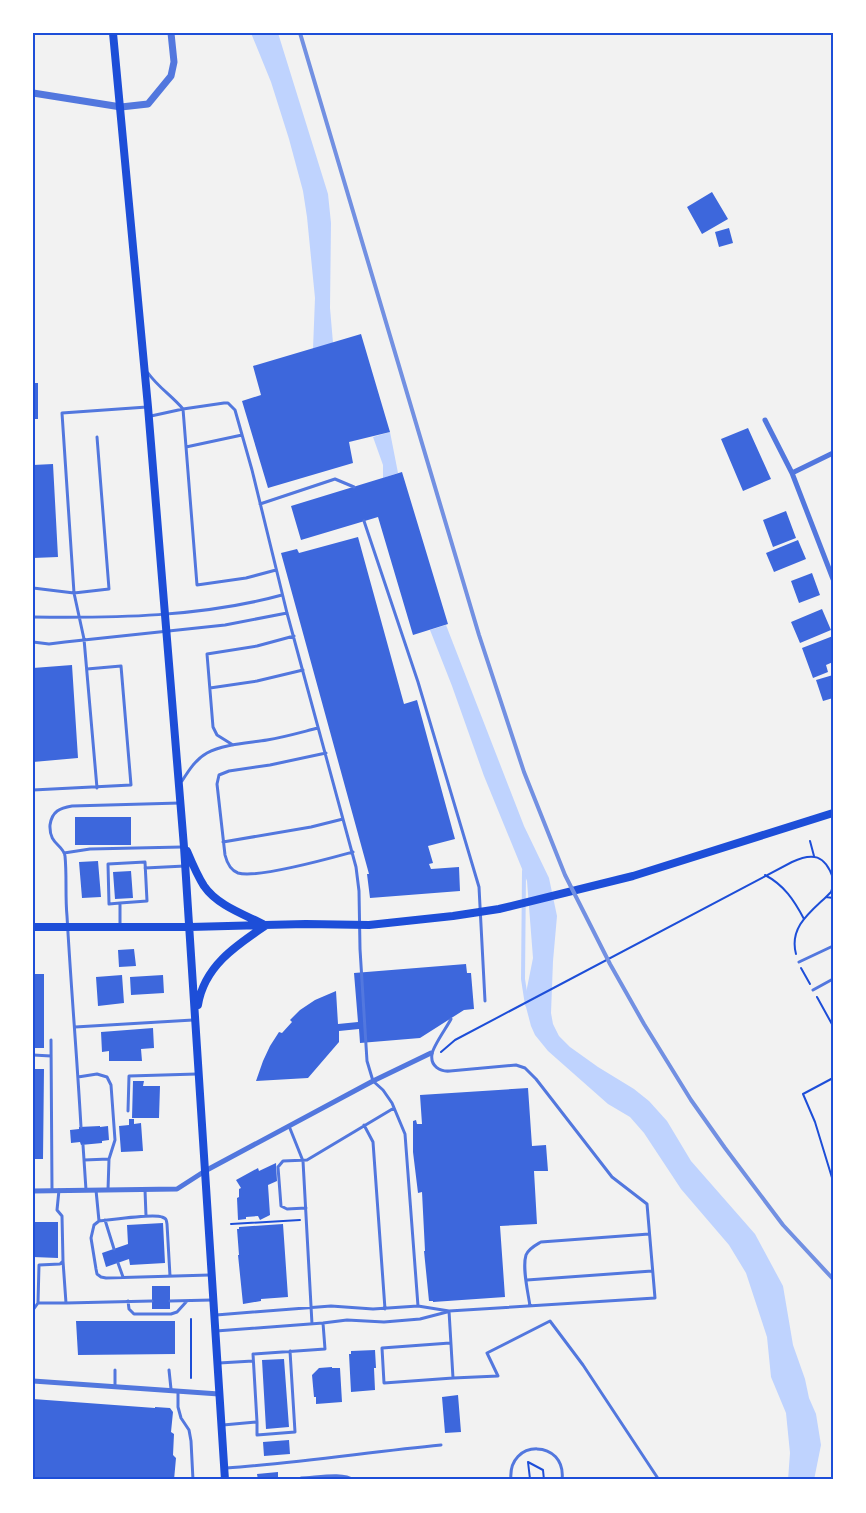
<svg xmlns="http://www.w3.org/2000/svg" width="866" height="1513" font-family="'Exo 2',sans-serif">
  <rect width="100%" height="100%" fill="#f2f2f2"/>
  <path fill="#bfd3fe" d="M251,33h27l50,161 3,29 -1,85 3,35 -20,6 2,-51 -8,-81 -4,-26 -14,-52 -18,-57z
    M390,432l8,41 -15,5v-13l-10,-28z
    M446,625l78,201 25,52 8,38 -4,45 -2,52 2,11 6,12 11,11 28,20 36,22 15,12 18,20 24,40 64,73 28,52 10,59 12,34 4,19 7,16 5,31 -7,35h-26l2,-27 -4,-40 -15,-36 -4,-40 -21,-64 -17,-28 -48,-56 -37,-56 -14,-16 -22,-13 -60,-53 -13,-16 -4,-9 -5,-19v-14l7,-35 -6,-77 -43,-105 -32,-90 -22,-56z"/>
  <g fill="none" stroke-linecap="round" stroke-linejoin="round">
    <path stroke="#bfd3fe" stroke-width="4" d="M524,871l-1,108 4,26"/>
  </g>
  <path fill="#3d67dc" d="M712,192l16,27 -26,15 -15,-27z
    M729,228l4,15 -14,4 -4,-15z
    M361,334l29,98 -41,10 4,21 -85,25 -26,-87 19,-6 -8,-29z
    M33,383h5v36h-5z
    M748,428l23,51 -28,12 -22,-52z
    M53,464l5,93 -25,1v-93z
    M402,472l46,152 -35,11 -35,-118 -77,23 -10,-34z
    M786,511l10,27 -23,9 -10,-27z
    M358,537l46,167 13,-4 38,139 -27,7 5,17 -4,1 2,5 28,-2 1,24 -90,7 -3,-24h2l-88,-321 16,-4 2,4z
    M798,540l8,19 -32,13 -8,-19z
    M812,573l8,22 -21,8 -8,-22z
    M822,609l9,21 -31,13 -9,-21z
    M833,636v26l-7,3 2,7 -15,6 -11,-30z
    M72,665l6,93 -45,4v-94z
    M833,675v23l-10,3 -7,-21z
    M75,817h56v28h-56z
    M98,861l3,36 -19,1 -3,-36z
    M131,871l2,27 -18,1 -2,-27z
    M134,949l2,17 -17,1 -1,-17z
    M466,964l1,9h4l3,36 -10,1 -44,28 -60,5 -1,-14 -20,2v11l-31,36 -52,3 7,-20 7,-15 9,-14 3,1 10,-11 -2,-2 10,-10 15,-10 21,-9 2,33 20,-2 -4,-49z
    M33,974h11v74h-11z
    M122,975l2,28 -26,3 -2,-29z
    M163,975l1,18 -33,2 -1,-18z
    M153,1028l1,20 -13,1 1,12h-33v-10l-7,1 -1,-20z
    M33,1069h11l-1,90h-10z
    M133,1081h11l-1,5h17l-1,32h-27z
    M528,1088l4,58 14,-1 2,26h-14l3,53 -37,2 5,71 -72,5v-1h-4l-5,-50h1l-3,-59 -4,1 -5,-41v-31l3,-1 1,4h5l-2,-29z
    M129,1119h5v5l7,-1 2,28 -22,1 -2,-26 10,-1z
    M100,1126v1l8,-1 1,14 -7,1v2l-21,2 -1,-3 -9,1 -1,-13 9,-1v-2z
    M276,1163l1,18 -9,4 2,30 -10,5 -2,-4 -12,1v2l-8,1 -1,-22 2,-1v-8l2,-1 -5,-8 22,-12 1,3z
    M33,1222h25v36l-25,-1z
    M163,1223l2,40 -35,2 -1,-6 -23,8 -4,-14 26,-9 -1,-19z
    M283,1224l5,73 -27,2v2l-18,3 -5,-49h1l-2,-26h2v-2z
    M152,1286h18v23h-18z
    M76,1321h99v33l-97,1z
    M375,1350l1,18h-2l1,22 -24,2 -2,-38h2v-3z
    M284,1359l5,68 -23,2 -4,-69z
    M332,1367v1h8l2,34 -26,2v-7h-2l-2,-22 7,-7z
    M458,1395l3,37 -16,1 -3,-36z
    M33,1399l122,9v-1l15,1 3,4 -2,20 3,2 -1,21 3,3 -2,22h-141z
    M289,1440l1,14 -26,2 -1,-14z
    M278,1472v8h-20l-1,-6z"/>
  <g fill="none" stroke-linecap="round" stroke-linejoin="round">
    <path stroke="#1d4ed8" stroke-width="2" d="M810,841l4,15
      M765,875c19,10 29,25 39,44
      M833,886l-2,6 -5,5 7,1
      M796,954c-7,-26 13,-41 30,-57
      M801,968l9,16
      M817,997l16,29
      M441,1052l14,-12 337,-178c21,-10 33,-7 41,16
      M833,1078l-30,16 12,28 18,59
      M231,1224l69,-4
      M191,1378v-59
      M528,1462l15,8 1,10
      M528,1462l2,17 2,1"/>
    <path stroke="#5277de" stroke-width="3" d="M148,373c10,14 24,23 35,36l14,176 49,-7 30,-8
      M151,416l32,-7 41,-6h4l7,7 17,60 35,143 69,254 3,24 1,58 7,112 6,20 10,9 9,13 13,31 13,172
      M186,447l56,-12
      M260,504l75,-25 19,8
      M364,521l54,161 61,205 6,114
      M33,588l41,5 35,-4 -12,-152
      M33,617c83,1 169,0 249,-22
      M33,642l16,2 16,-2 160,-17 62,-12
      M210,688l47,-7 46,-11
      M233,745l-16,-10 -4,-8 -6,-73 50,-8 37,-10
      M326,753l-56,12 -41,6 -10,4 -2,9 8,71c2,8 5,15 13,18 19,6 93,-15 115,-21
      M182,781c7,-11 14,-22 25,-28 16,-9 42,-10 60,-13 18,-3 35,-8 51,-12
      M97,788l-13,-149 -10,-46 -12,-180 85,-6
      M33,790l98,-5 -10,-119 -34,3
      M223,842l88,-15 32,-8
      M64,853l26,-4 92,-2
      M145,868l40,-2
      M120,903l-11,1 -1,-40 37,-2 2,39 -27,2v22
      M799,962l34,-16
      M813,990l20,-11
      M75,1027l118,-7
      M51,1040l1,150
      M33,1055l18,1
      M78,1077l19,-3 10,3 4,8 4,55 -6,19 -1,31
      M128,1111l1,-35 68,-2
      M364,1125l9,17 12,167
      M289,1126l14,35 9,163
      M81,1127c-4,-70 -10,-140 -14,-211 -2,-20 0,-40 -2,-60 -2,-12 -16,-11 -15,-31 2,-14 10,-17 22,-19l108,-3
      M83,1145l3,45
      M84,1160l25,-1
      M59,1190l-2,20 5,6 1,45 -3,3 -21,1 -1,38h28l-3,-42
      M96,1190l3,31
      M145,1190l1,26
      M306,1208l-19,1 -6,-3 -3,-39 5,-6 24,-1 87,-52
      M105,1220l9,29
      M118,1263l5,14
      M170,1276l-3,-52c-1,-5 0,-5 -5,-7 -9,-4 -51,3 -63,4l-5,4 -3,13 5,31 1,5 4,3 5,1 104,-3
      M527,1280l125,-9
      M128,1301l1,8 5,5h37l6,-2 10,-11
      M170,1301l42,-1
      M66,1303l86,-2
      M530,1306c-2,-14 -8,-38 -4,-51 3,-7 10,-10 15,-13l108,-8
      M33,1310l5,-7
      M449,1311l4,67 -69,5 -2,-35 68,-5
      M216,1315l115,-9 42,3 45,-3 31,5 206,-13 -8,-94 -35,-27 -76,-98 -11,-11 -9,-3 -66,6c-10,1 -20,-5 -18,-17 1,-8 15,-27 19,-35
      M216,1331l107,-8 24,-3 37,2 36,-3 27,-7
      M219,1363l34,-2
      M169,1370l2,19
      M453,1378l45,-2 -11,-23 63,-32 33,44 76,115
      M115,1385v-15
      M178,1392v15l3,11 8,12 2,11 2,39
      M257,1422v13l38,-3 -5,-81
      M223,1425l34,-3 -4,-68 72,-5 -2,-26
      M226,1468c72,-5 143,-16 215,-23
      M301,1478c13,0 43,-6 52,2
      M511,1480c-4,-42 56,-41 51,0"/>
    <path stroke="#5277de" stroke-width="5" d="M765,420l27,53 41,106
      M792,473l41,-20
      M33,1191l144,-2 28,-18 168,-90 58,-28
      M33,1381l186,13"/>
    <path stroke="#5277de" stroke-width="7" d="M33,93l88,14 27,-3 23,-28 3,-14 -3,-29"/>
    <path stroke="#1d4ed8" stroke-width="8" d="M113,33l35,374 36,440 41,633
      M187,851c5,12 10,24 17,35 13,19 39,28 59,38
      M33,927h157l116,-3 63,1 84,-9 46,-7 134,-33 200,-63
      M198,1005c6,-38 37,-59 67,-79"/>
    <path stroke="#7290e2" stroke-width="4" d="M300,33l179,602 45,137 41,103 45,89 34,60 47,76 34,48 58,77 50,54"/>
  </g>
  <rect width="866" height="1513" fill="none" stroke="#ffffff" stroke-width="69"/>
  <rect x="34" y="34" width="798" height="1444" fill="none" stroke="#1d4ed8" stroke-width="2"/>
</svg>
